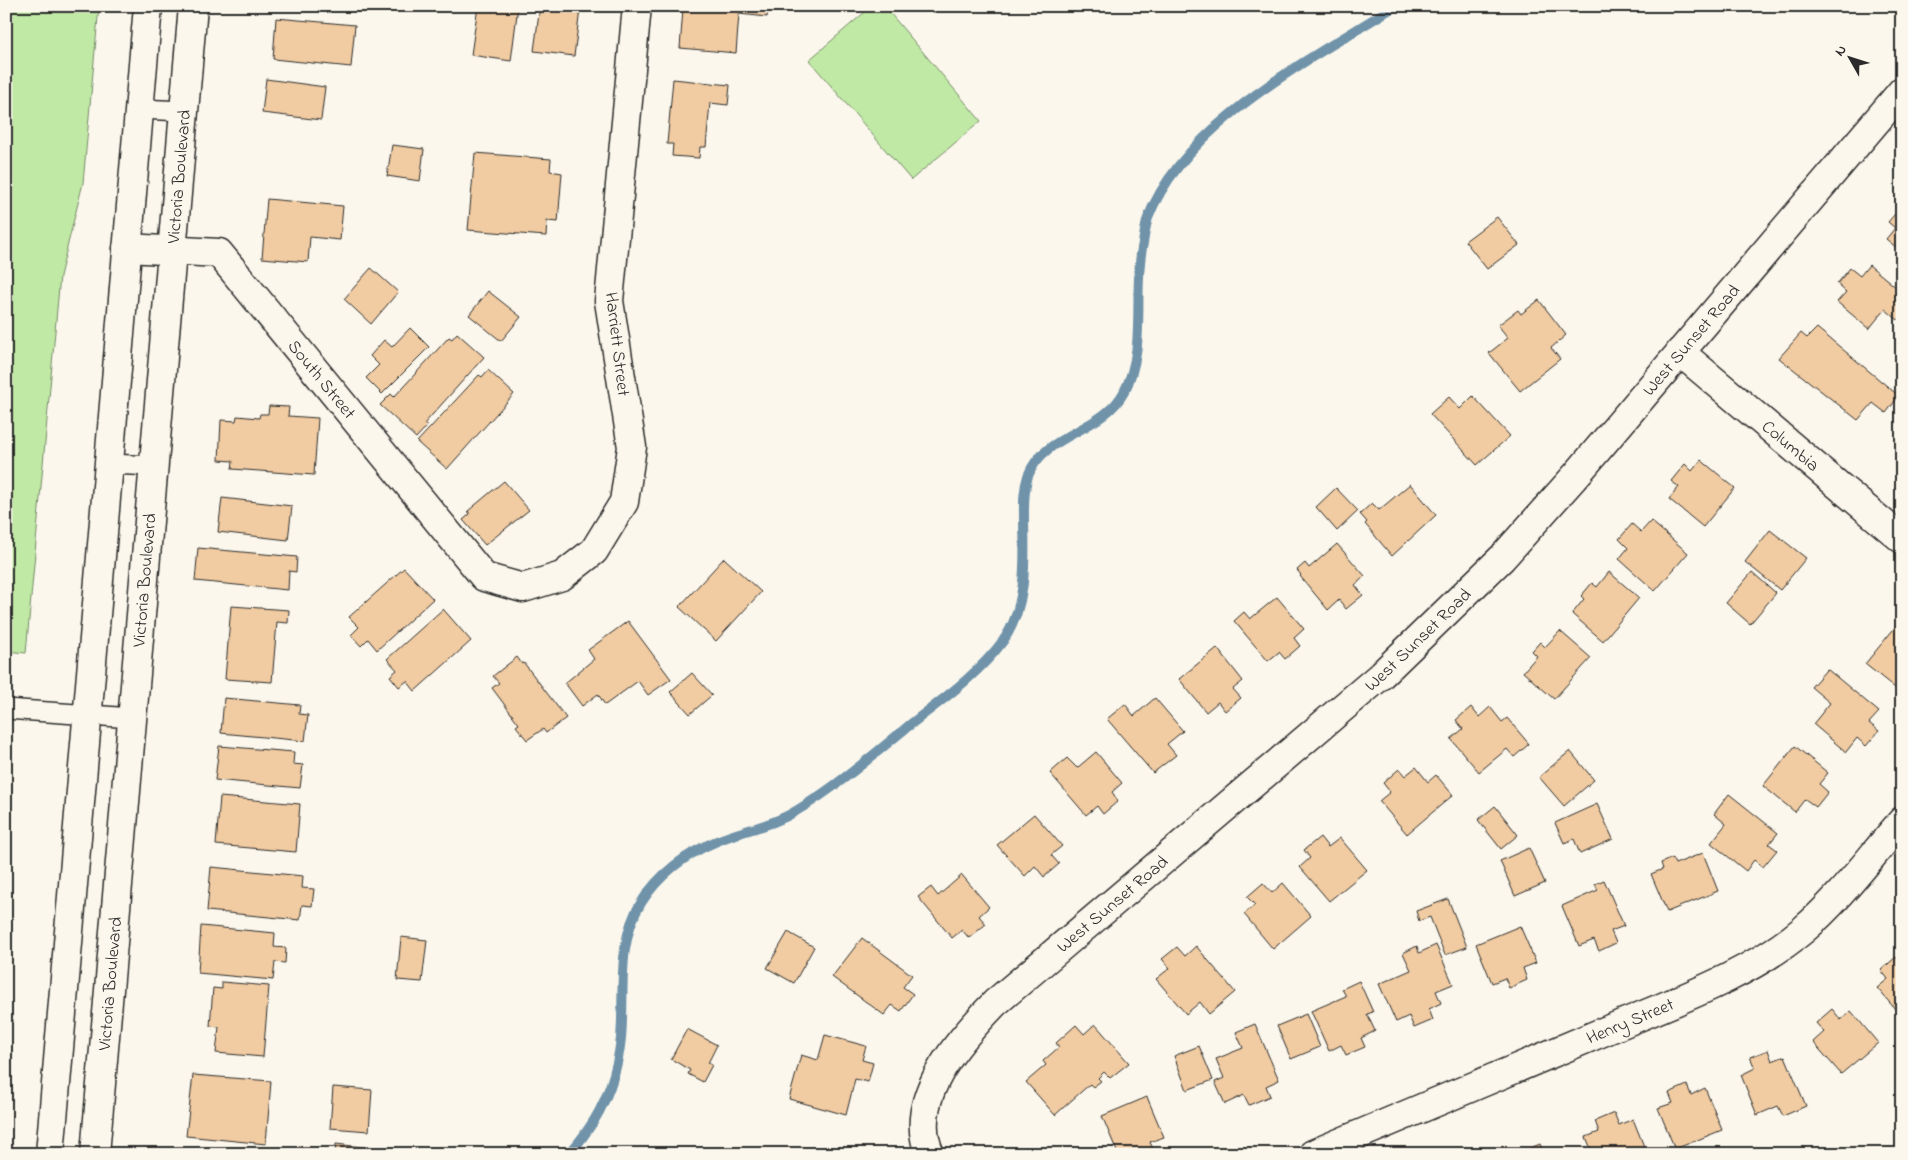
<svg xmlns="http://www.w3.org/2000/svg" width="1908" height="1160" font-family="'Indie Flower',sans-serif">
  <rect width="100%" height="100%" fill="#fbf7ec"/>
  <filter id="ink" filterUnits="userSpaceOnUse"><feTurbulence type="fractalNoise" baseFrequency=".02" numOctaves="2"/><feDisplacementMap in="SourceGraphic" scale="10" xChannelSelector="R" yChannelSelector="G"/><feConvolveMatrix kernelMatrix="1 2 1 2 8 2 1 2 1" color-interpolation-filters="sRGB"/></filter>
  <g filter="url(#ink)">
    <path fill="#c0e9a5" stroke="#768a68" d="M6,6h93l-16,177 -23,93 -34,377 -20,-2v-397l5,-58h-5z
      M872,6h12l97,115 -70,59 -102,-120z"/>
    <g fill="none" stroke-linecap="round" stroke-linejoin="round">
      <path stroke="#6f93aa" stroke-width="10" d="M567,1154c9,-6 14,-15 20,-23 19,-26 31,-61 34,-93 4,-44 -5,-96 20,-135 17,-28 46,-50 76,-62 26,-11 55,-15 79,-30 39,-23 75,-54 110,-83 34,-27 71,-52 97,-87 24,-34 22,-80 21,-119 0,-15 -1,-31 4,-46 16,-43 75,-44 96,-84 23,-43 9,-97 18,-144 2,-9 3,-21 6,-30 36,-95 165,-160 247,-212"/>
    </g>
    <path fill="#f1cba1" stroke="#2b2b2b" d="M478,6h40l-7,55 -40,-6z
      M540,6l40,4 -6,46 -40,-5z
      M681,6h95v6l-8,-1 -1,6 -28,-3 -3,39 -56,-5 3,-39z
      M276,18l79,7 -4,42 -78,-8z
      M266,79l59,8 -4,33 -59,-7z
      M673,79l57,6 -2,20 -18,-2 -4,44h-6l-1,11 -27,-2 1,-12h-6z
      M392,145l32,4 -4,32 -33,-5z
      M475,153l76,6 -1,12 12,2 -4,49 -11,-1 -1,15 -78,-6z
      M267,199l76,7 -3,34 -30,-3 -2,25 -46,-4z
      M1901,207l1,1v44l-16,-13 9,-11 -7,-6z
      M1497,217l22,28 -32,24 -22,-28z
      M1869,265l33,27v23l-4,5 -13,-11 -16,20 -32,-27 9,-10 -9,-8 13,-16 10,8z
      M371,268l27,24 -27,32 -27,-25z
      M488,291l33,26 -20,24 -32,-26z
      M1539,300l27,35 -15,13 9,11 -40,32 -31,-38 19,-15 -10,-13 20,-15 3,4z
      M410,328l19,19 -47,47 -16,-16 13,-13 -9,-9 14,-16 8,7z
      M1817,328l82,68 -13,17 -13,-10 -15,17 -79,-62 22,-25 6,5z
      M457,333l27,24 -60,67 3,2 -11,12 -36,-33 11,-11 3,3 55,-60 3,2z
      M488,370l26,24 -67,75 -30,-27 62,-67 3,2z
      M1473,396l37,40 -33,29 -47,-51 19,-17 11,12z
      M269,406l20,1 -1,9 30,2 -4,57 -82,-6 1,-8 -14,-1 2,-40 15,1 1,-5 22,2 1,-4h8z
      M1701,460l34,28 -32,39 -34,-28 10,-12 -8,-6 14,-17 7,7z
      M504,481l25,29 -44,35 -22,-25 7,-6 -2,-3z
      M1410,484l26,31 -44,41 -27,-32 2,-2 -7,-8 12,-11 7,7z
      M1336,488l22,23 -21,20 -21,-24z
      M222,498l70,8 -4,34 -70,-8z
      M1651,521l37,32 -33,38 -36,-32 9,-11 -9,-9 13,-15 9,8z
      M1770,530l36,28 -26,32 -35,-28z
      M1337,544l28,32 -10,9 8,10 -17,14 -7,-9 -11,10 -28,-34 1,-1 -4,-5 8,-7 4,5z
      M198,548l99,9 -1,15 -7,-1 -1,19 -93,-9z
      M724,558l37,34 -45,49 -37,-34z
      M404,568l29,31 -56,51 -9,-11 -7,7 -10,-11 8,-8 -10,-10z
      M1609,572l30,26 -36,43 -31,-27 12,-15 -3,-3 11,-13 5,4z
      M1752,572l24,21 -26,31 -24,-21z
      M1277,597l27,32 -10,9 6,8 -15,13 -6,-7 -11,9 -34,-40 10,-9 6,7z
      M231,606l58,4 -1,13 -11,-1 -5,60 -47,-3z
      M443,609l28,32 -56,50 -8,-10 -8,6 -9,-11 7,-6 -10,-11z
      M628,621l43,58 -23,16 -10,-14 -33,24 -7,-11 -16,12 -17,-23 29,-24 -6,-9z
      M1897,625l5,3v59l-3,4 -34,-27z
      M1560,631l31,27 -37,41 -31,-27 14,-16 -5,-5 8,-9 5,5z
      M1217,648l26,33 -10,8 8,9 -16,13 -7,-9 -12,10 -27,-33z
      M517,657l5,7 2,-1 42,55 -20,15 -3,-4 -16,11 -11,-14 3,-2 -27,-36 7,-5 -6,-7z
      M1827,669l52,43 -10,11 10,8 -13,15 -9,-8 -11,14 -33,-28 17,-21 -19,-16z
      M692,673l20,22 -22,19 -20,-22z
      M224,698l76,7 -1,9 9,1 -3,26 -84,-8z
      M1155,698l28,33 -16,13 9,11 -23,18 -46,-54 18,-15 9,12z
      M1471,707l8,10 11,-10 12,15 5,-4 22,26 -15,13 -7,-8 -28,23 -28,-33 12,-10 -7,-9z
      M219,746l75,6 -1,12 10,1 -3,23 -85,-8z
      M1795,746l33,27 -9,11 9,8 -12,15 -11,-8 -10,13 -32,-26z
      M1570,751l24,29 -30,26 -25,-29z
      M1096,752l26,31 -10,9 6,9 -15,13 -6,-8 -11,9 -36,-42 17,-15 10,10z
      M1416,767l12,15 8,-7 17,20 -46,39 -28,-33 11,-9 -7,-9 16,-14 6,7z
      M1729,794l49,39 -9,11 8,6 -14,17 -9,-7 -8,11 -35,-28 15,-19 -12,-10z
      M220,797l80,7 -4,48 -80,-7z
      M1597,804l16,35 -33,15 -6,-15 -10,4 -9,-20z
      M1495,806l23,29 -17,14 -23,-29z
      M1034,814l28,32 -11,9 8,9 -15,13 -9,-11 -10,10 -28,-31z
      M1320,837l8,10 12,-9 27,32 -38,31 -29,-34 10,-9 -6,-8z
      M1529,848l16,35 -30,13 -15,-35z
      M1703,853l15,38 -51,21 -16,-38 12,-5 -2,-6 11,-5 3,6z
      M211,867l92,9 -1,12 12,1 -2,17 -10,-1 -2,15 -93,-9z
      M962,875l27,32 -10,9 7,8 -17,14 -7,-8 -10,8 -34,-41 13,-10 7,9z
      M1604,880l20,46 -13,5 5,12 -17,8 -5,-11 -15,6 -17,-40 36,-16 -3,-6z
      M1263,883l9,10 11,-10 28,33 -38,33 -29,-35 11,-9 -8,-8z
      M1448,899l19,48 -22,8 -15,-38 -11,4 -3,-10z
      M201,926l74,7 -1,14 12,1 -1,15 -10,-1 -2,18 -75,-7z
      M1520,926l16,37 -13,5 4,12 -18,8 -4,-10 -13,5 -16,-39z
      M788,932l26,15 -20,36 -27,-15z
      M401,937l26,3 -5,42 -25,-2z
      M862,938l50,37 -9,12 10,7 -12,17 -9,-6 -8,10 -52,-38z
      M1436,945l17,39 -17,7 5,12 -12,6 4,11 -19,8 -5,-12 -13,6 -17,-38 32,-14 -8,-17 14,-7 2,7z
      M1196,946l39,46 -26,22 -9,-12 -14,12 -30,-35 14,-11 -8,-9 15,-12 8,9z
      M1896,957l6,8v52l-25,-29 11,-9 -7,-9z
      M1359,981l14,31 -6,2 8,17 -14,7 4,9 -19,8 -5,-10 -12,6 -18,-40 35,-15 -4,-7z
      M222,982l47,4 -6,71 -47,-4 3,-26 -9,-1 3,-38 9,1z
      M1832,1009l9,11 10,-9 27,32 -37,31 -28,-32 11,-10 -8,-9z
      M1306,1014l14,33 -29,12 -14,-33z
      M1095,1024l34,39 -19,15 -6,-6 -6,6 3,3 -8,6 -3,-3 -35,31 -29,-33 20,-17 -3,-4 16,-14 -3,-4 20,-18 8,9z
      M1255,1024l24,56 -13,6 4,10 -21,9 -5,-10 -19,9 -10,-22 9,-4 -8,-19 27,-11 -7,-16z
      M687,1029l30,16 -9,18 4,2 -9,17 -15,-8 2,-4 -19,-11z
      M825,1035l41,11 -4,14 11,3 -5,19 -13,-3 -9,36 -57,-16 12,-44 17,5z
      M1199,1046l14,34 -26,10 -13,-34z
      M1768,1050l4,11 13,-5 21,50 -23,10 -5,-10 -21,9 -16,-40 14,-7 -5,-11z
      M193,1075l78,6 -5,63 -80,-8z
      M1687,1085l4,10 14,-7 17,42 -47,19 -17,-41 15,-5 -4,-10z
      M333,1087l39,3 -3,41 -39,-3z
      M1147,1097l17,40 -14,5 5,12h-23l-1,-3 -13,3 -16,-38z
      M1614,1113l5,12 14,-6 14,35h-54l-7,-17 13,-5 -4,-11z
      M336,1144l34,4v6h-35z
      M1540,1144l4,10h-20l-1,-3z"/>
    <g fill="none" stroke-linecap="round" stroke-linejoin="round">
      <g stroke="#2b2b2b" stroke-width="22">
        <path id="lane" d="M139,109l45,2
          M109,464l45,2
          M6,709l126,9"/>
      </g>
      <g stroke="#2b2b2b" stroke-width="31">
        <g id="street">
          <path id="s1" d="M127,248l92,5 265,324 39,11 39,-12 32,-25 30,-49 8,-55 -23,-146 28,-295"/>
          <path id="s2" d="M1680,352l222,187"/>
          <path id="s3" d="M930,1154c-25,-55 30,-115 65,-151l384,-326 123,-119 75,-84 325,-383"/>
          <path id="s4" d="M1313,1154c97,-41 195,-82 292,-123 65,-28 144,-55 198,-101 37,-31 67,-73 99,-109"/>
        </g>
      </g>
      <g stroke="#2b2b2b" stroke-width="31">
        <g id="secondary">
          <path d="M50,1154l98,-1148"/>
          <path id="s5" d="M95,1154l98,-1148"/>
        </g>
      </g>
      <use href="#lane" stroke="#fbf7ec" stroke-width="19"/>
      <use href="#street" stroke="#fbf7ec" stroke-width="28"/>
      <use href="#secondary" stroke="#fbf7ec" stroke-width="28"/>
    </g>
  </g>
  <g text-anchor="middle" stroke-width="4" stroke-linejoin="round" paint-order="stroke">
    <g font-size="18" fill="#2b2b2b" stroke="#fbf7ec">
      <text dy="6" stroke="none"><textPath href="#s5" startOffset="981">Victoria Boulevard</textPath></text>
      <text dy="6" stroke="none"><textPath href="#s3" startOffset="1138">West Sunset Road</textPath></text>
      <text transform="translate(618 344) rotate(83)" y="6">Harriett Street</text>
      <text dy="6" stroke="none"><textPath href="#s1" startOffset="255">South Street</textPath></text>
      <text dy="6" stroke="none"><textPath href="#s2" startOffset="145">Columbia</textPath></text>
      <text dy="6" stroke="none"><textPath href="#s5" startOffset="576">Victoria Boulevard</textPath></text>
      <text dy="6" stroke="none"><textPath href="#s3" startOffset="732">West Sunset Road</textPath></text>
      <text dy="6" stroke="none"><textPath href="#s3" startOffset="328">West Sunset Road</textPath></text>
      <text dy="6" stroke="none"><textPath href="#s5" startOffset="171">Victoria Boulevard</textPath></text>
      <text dy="6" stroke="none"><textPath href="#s4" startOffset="344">Henry Street</textPath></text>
    </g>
  </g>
  <rect width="1908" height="1160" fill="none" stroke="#fbf7ec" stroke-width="25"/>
  <rect x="12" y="12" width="1883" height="1135" fill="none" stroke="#2b2b2b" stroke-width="2" filter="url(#ink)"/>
  <g transform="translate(1850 58) rotate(309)" stroke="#fbf7ec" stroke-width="4" paint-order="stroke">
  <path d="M0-4L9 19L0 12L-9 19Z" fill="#2b2b2b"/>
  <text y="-8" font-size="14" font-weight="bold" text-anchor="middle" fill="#2b2b2b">N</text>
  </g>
</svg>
